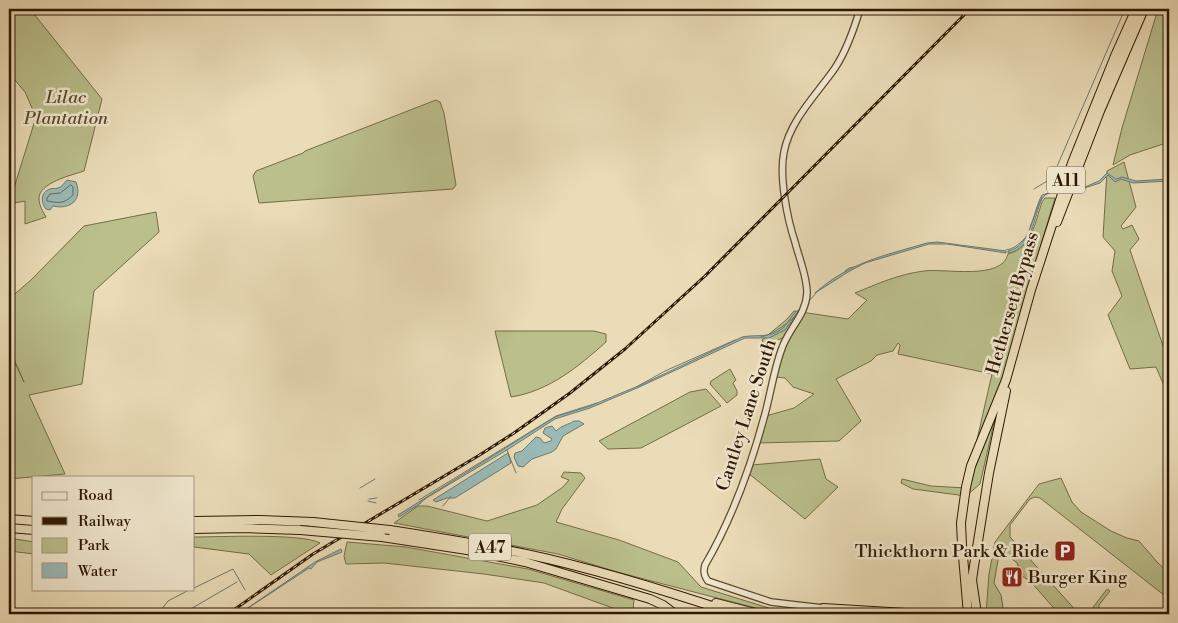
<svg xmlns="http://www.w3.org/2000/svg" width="1178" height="623" font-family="'Libre Bodoni',serif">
  <rect width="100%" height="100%" fill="#eadcb7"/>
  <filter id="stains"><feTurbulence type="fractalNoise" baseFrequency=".004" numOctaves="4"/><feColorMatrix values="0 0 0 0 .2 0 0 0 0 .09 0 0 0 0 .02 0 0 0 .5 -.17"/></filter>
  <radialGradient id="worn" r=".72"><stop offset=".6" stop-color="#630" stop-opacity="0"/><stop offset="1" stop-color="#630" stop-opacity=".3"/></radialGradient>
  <path fill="#babf8c" stroke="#746c48" d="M9,9h21l72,90 -18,72c-12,4 -46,12 -45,28 0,6 4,13 7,18l-21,7v-23l-16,3 27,-87 -11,-25 -16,-19z
    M1158,9h11v133l-39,13 -17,10 9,-37z
    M436,100l4,2 4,11 12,72 -3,4 -194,14 -6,-27 3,-5 47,-18 2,-2z
    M1124,162l12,45 -15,19 2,3 9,-4 7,14 -9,11 39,113v34l-13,-30 -26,2 -22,-54 14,-19 -10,-25 3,-20 -12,-14 4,-66z
    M1045,198h10l-26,86 -20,72 -29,128 -14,12 -53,-7 -12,-6 1,-4 29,7 35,2 26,-114 -94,-20 2,-9 -2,-2 -5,8 -16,4 -6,6 -35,18 25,42 -22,20 -81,2 8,-27 28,-8 20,-14 -21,-7 -8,-9 -9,-1 9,-40 -21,9 -2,-6 24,-20 8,-9 54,8 19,-19 -12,-7c22,-9 44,-19 69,-22 20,-3 78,10 84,-17 24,-6 27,-32 34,-52z
    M156,212l3,20 -65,59 -12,93 -53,11 36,79 -56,5v-115l5,-3 10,21 -10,-23 -5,3v-63l22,-19 53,-54z
    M495,331h99l12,3v8c-28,25 -57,49 -95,55z
    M730,369l6,11 -3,3 4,8v4l-10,8 -17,-19 1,-3z
    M706,389l15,17 -80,42 -33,1 -9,-8 91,-49z
    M820,459l6,20 12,8 -33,32 -57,-46 4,-8z
    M564,472l17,1 4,5 -23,31 -6,13 63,18 59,22 23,25 71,22 -5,2 -150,-39 -59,-18 -164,-31 24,-17h9l60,15 50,-16 26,-18 6,-7 -8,-3z
    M1061,478l11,24 9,10 30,19 16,7 12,3 19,22 11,10v26l-129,-101 -5,-1 -5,2 -20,26v12l69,77h-20l-28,-32 -9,-6 -5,-13 -17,-14 -6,34 7,12 2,12 -6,7h-11l3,-40 6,-32 44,-58z
    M194,537c24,0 108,-4 126,6l-49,32 -22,-21 -55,-7z
    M9,538l25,4v12l-25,-3z
    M347,542l59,5 122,22 106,31 -1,10 4,4h-8l-85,-31 -60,-9 -100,-11 -38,1 -2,-8z
    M1107,589l3,2 -11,14v9h-11z"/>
  <path fill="#9abab6" stroke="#6f796e" d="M1107,173l9,6 6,-2 14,4 33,-2v2l-36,2 -12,-4 -6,3 -7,-7 -8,8 -22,7 21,-9z
    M67,180l9,2c7,18 -6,28 -23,24l-3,4 -4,-1c-5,-6 -6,-17 4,-20 2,-1 5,0 8,-1 4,-1 6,-5 9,-8z
    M1055,191l-10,4 -3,4c-9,18 -9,51 -34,54v-2c24,-5 24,-39 34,-56z
    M937,242l69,9v2l-59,-9h-18l-64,19 -17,9 -33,21c35,-31 68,-37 112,-50z
    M800,309l-15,21 -16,8h-24l-108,50 -47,20 -35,11 -48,31 -79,47 -7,5v1l-22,14 -1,-2 157,-98 35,-11 53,-22 99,-47c15,-3 29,2 42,-10 6,-6 7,-13 16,-18z
    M574,421h5l5,3 -21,12 -7,13 -4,3 -20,7 -9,8 -5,-1 -4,-9 1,-4 7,-2 14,-14 4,1 4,5 7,-2 1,-2 -9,-6 2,-5 7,-2 4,5c6,-6 12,-6 18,-10z
    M508,453l3,10 -56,35h-8l-11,4 -3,-2z
    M341,549l1,3 -25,10 -6,7 -2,-1 -70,46 76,-52z"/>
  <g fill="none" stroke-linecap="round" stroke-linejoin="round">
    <path stroke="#64695c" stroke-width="1" d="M71,185l2,2v8c-9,9 -14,8 -26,6v-3l3,-4 10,-1z"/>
    <path stroke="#6f796e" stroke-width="1" d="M1034,189l18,-11 73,-169
      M1030,227l12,-30
      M1006,250c9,-1 15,-8 21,-14
      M845,271l4,-3 5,-1
      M809,301l7,-8
      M761,337c12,-2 30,-16 38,-25
      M638,386l27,-15 70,-31
      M507,450l9,23
      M360,488l15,-9
      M369,499l8,-1
      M419,500l137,-84 41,-13
      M368,501l8,2
      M443,506l8,-10
      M194,588l39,-19 12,21
      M158,614l10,-13 23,-12
      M182,614l55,-32"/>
    <g stroke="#5d4930" stroke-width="8">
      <path id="tertiary" d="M823,608l-52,-6 -63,-21c-4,-5 -5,-9 -3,-16 27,-46 46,-99 60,-151 6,-22 9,-45 17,-66 7,-20 24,-33 25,-55 0,-17 -8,-35 -12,-51 -8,-24 -16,-66 -11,-90 6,-32 33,-58 51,-84 12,-18 19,-39 25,-59
        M9,610l3,4"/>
    </g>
    <g stroke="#2e1803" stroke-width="10">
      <path id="trunk" d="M1057,222l43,-111 44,-102
        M9,519l25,2
        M194,521l66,-1 53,2
        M9,528l25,2
        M194,529l49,-1 57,2
        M390,530c45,7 91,14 136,24 71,15 141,37 210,60
        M382,537l85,13 58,12 125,37 13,6 12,9
        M716,603l43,11
        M825,614l-2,-6 100,6
        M968,614l-6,-69 -1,-22 5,-36 5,-21 35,-86 25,-90 41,-127 43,-107 21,-47
        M977,614l-5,-34 2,-14 15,-93 17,-82"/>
    </g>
    <use href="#tertiary" stroke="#f1e8d0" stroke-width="5.5"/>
    <use href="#trunk" stroke="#eadcb7" stroke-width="8"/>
    <g stroke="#2e1803" stroke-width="3">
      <path id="rail" d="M228,614l85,-60 165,-98 36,-23 56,-40 55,-44 80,-73 265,-267"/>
    </g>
    <use href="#rail" stroke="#f1e8d0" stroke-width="1" stroke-dasharray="4" stroke-linecap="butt"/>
    <g stroke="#2e1803" stroke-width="10" stroke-linecap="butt">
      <path id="trunk-bridge" d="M313,522l77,8
        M300,530l82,7"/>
    </g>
    <use href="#trunk-bridge" stroke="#eadcb7" stroke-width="8"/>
  </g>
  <defs>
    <g id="parking-square" transform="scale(1.125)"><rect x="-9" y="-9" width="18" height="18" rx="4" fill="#8f2418" stroke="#f1e8d0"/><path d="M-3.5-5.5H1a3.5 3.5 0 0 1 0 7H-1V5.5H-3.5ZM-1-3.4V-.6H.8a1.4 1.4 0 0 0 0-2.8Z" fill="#fff"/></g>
    <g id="restaurant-square" transform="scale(1.125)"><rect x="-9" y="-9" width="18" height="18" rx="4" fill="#8f2418" stroke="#f1e8d0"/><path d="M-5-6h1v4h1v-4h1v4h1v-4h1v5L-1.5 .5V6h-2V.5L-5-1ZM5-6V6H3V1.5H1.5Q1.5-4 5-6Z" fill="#fff"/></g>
  </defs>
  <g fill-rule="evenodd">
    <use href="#parking-square" x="1065" y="551"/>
    <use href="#restaurant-square" x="1012" y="577"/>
  </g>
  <g text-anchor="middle" stroke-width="5" stroke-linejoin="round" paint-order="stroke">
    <g fill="#f1e8d0" stroke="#685640" stroke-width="1">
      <rect x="1047" y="166.5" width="38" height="27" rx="4"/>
      <rect x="469" y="533.5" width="42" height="27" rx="4"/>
    </g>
    <g font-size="16" font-weight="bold" fill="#2e1803">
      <text x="1066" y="186">A11</text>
      <text x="490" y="553">A47</text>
    </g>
    <g font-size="18" font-style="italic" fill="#584a2c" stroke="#f1e8d0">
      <text x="66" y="103">Lilac<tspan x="66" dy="21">Plantation</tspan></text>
    </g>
    <g font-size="18" fill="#2e1803" stroke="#f1e8d0">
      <text transform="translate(1012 303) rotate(-74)" y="6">Hethersett Bypass</text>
      <text transform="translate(746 415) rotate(-72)" y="6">Cantley Lane South</text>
    </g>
    <g font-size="18" fill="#2e1803" stroke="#f1e8d0" text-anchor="end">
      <text x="1049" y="557">Thickthorn Park &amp; Ride</text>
      <text x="1028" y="583" text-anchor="start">Burger King</text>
    </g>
  </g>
  <rect width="1178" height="623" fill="none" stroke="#eadcb7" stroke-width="30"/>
  <rect x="10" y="10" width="1158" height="603" fill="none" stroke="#2e1803" stroke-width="2.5"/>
  <rect x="15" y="15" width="1148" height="593" fill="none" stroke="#2e1803"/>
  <rect x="32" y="476" width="162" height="115" fill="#f1e8d0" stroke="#a3957e"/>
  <rect x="42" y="492" width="25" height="8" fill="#f1e8d0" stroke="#a3957e"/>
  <text x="78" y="500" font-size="15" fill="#2e1803">Road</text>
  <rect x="42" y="517" width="25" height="8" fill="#2e1803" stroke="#a3957e"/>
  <text x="78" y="526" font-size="15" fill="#2e1803">Railway</text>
  <rect x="42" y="538" width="25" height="15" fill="#babf8c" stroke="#a3957e"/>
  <text x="78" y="550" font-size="15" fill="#2e1803">Park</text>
  <rect x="42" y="563" width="25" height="15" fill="#9abab6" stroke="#a3957e"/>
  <text x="78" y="576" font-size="15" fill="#2e1803">Water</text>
  <rect width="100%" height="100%" filter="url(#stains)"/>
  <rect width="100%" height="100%" fill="url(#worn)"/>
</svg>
